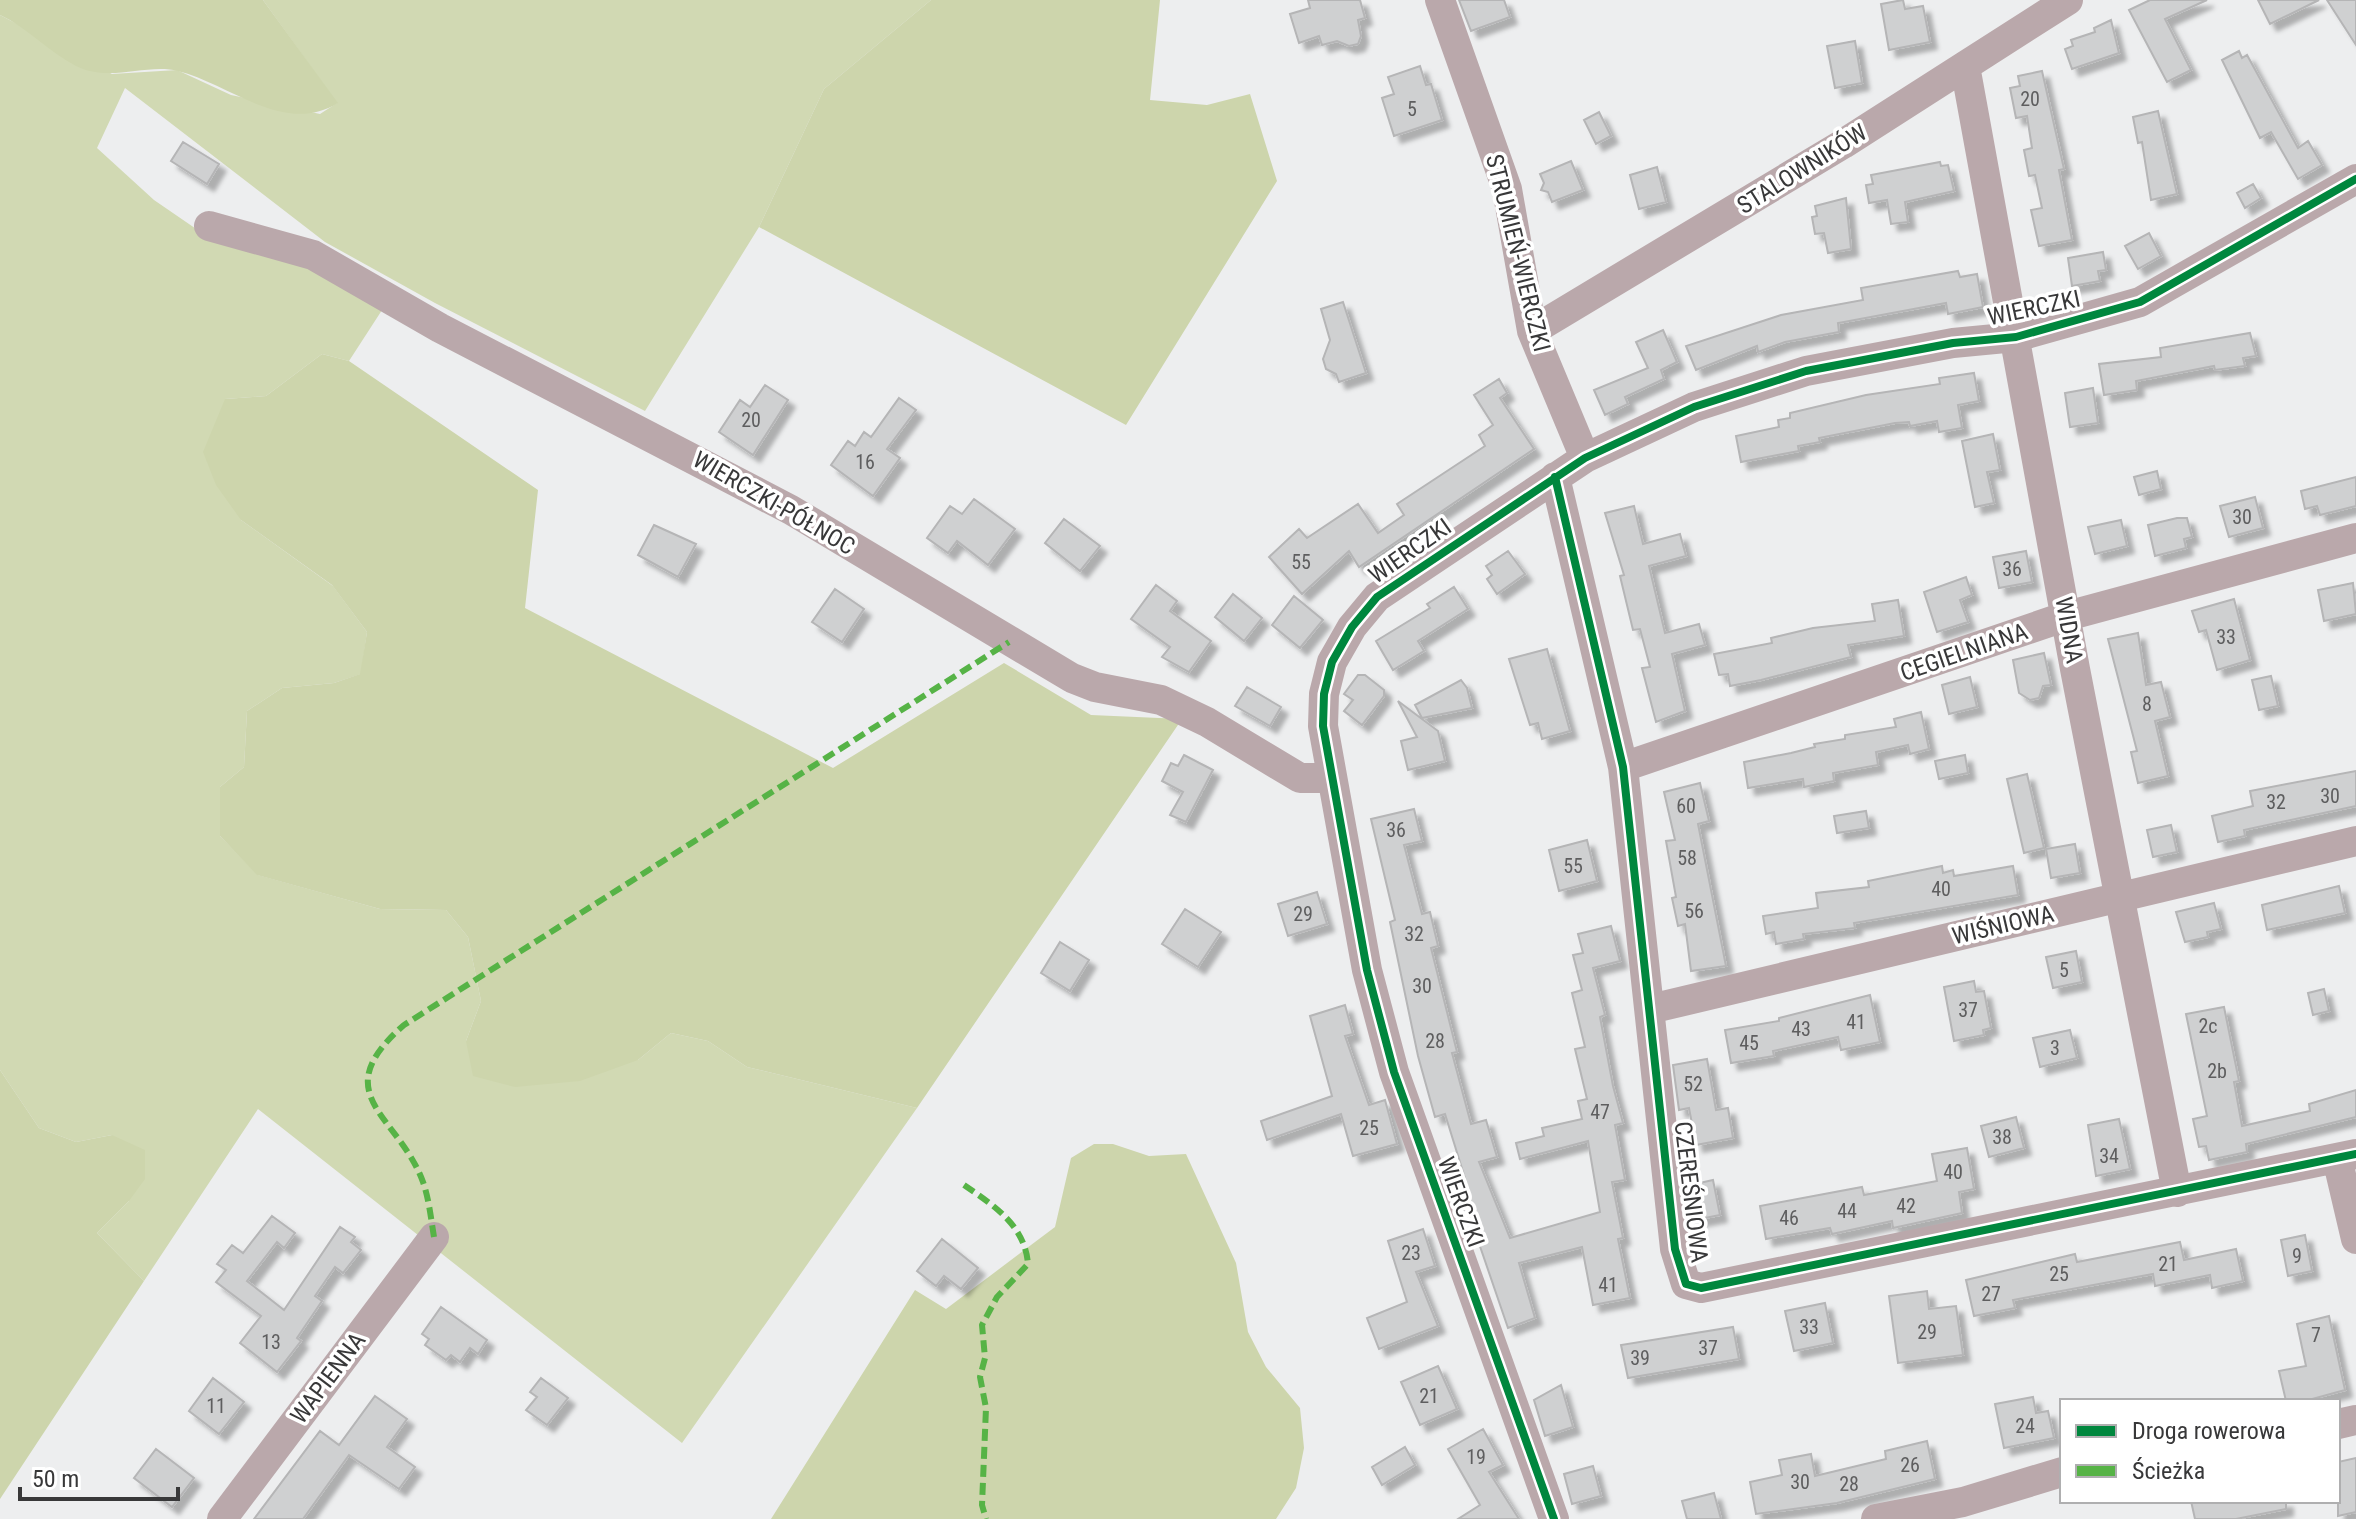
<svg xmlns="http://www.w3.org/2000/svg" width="2356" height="1519" font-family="'Roboto Condensed',sans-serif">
  <defs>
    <filter id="shadow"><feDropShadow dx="7" dy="7" stdDeviation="2" flood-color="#0004"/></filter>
  </defs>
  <rect width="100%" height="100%" fill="#edeeef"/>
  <path fill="#d1d9b3" d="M263,0h668l-107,89 -65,138 -114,184 -210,-108 -110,-61 -200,-154 -28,60 57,52 51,35 103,29 76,43 -35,54 -27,-7 -56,42 -41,3 16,121 92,66 34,46 -6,42 -27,9 -52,5 -35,23 -3,56 -24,20v49l38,39 122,34 66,1 22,27 13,64 -15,40 172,19 33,-27 37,8 39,26 170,41 -235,335 -424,-334 -114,172 -47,-48 32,-32 -17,-66 -36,7 -37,-14 -39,-58v-1055l112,59 65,-4 54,25 89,19 17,-11z"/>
  <path fill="#cdd5ac" d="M0,0h263l75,103c-54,33 -108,-19 -160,-32 -32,-8 -68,12 -102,-5 -27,-14 -48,-38 -76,-51z
    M931,0h229l-10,100 57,5 43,-11 27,87 -151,244 -367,-198 65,-138z
    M322,354l27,7 189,129 -13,118 308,160 171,-105 87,52 91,4 -265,389 -170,-41 -39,-26 -37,-8 -33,27 -58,21 -65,6 -42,-11 -7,-35 15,-40 -13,-64 -22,-27 -66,-1 -123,-34 -37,-39v-49l24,-20 3,-56 35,-23 52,-5 26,-9 7,-42 -35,-47 -91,-65 -25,-35 -13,-33 22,-53 41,-3z
    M0,1070l39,58 37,14 36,-7 33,15v29l-16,22 -32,32 47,48 -144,218z
    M1094,1144h19l36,12 37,-2 50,109 12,69 18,35 34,41 4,40 -8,40 -20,31h-505l144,-229 31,19 109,-82 16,-69z"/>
  <path fill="#cfd0d1" stroke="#b5b5b6" stroke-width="2" filter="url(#shadow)" d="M1308,0h52l5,18 -7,2 3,16 -3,8 -9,2 -12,-5 -15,4 -3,-9 -20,7 -9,-29 20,-6z
    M1459,0h45l6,17 -39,14z
    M1903,0l2,9 18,-3 7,36 -41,8 -8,-46z
    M2150,0h57l-42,19 26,51 -24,12 -38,-72z
    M2258,0h61l-49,24z
    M2327,0h29v45z
    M2111,20l8,33 -47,16 -7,-20 8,-3 -2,-6 24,-8 -1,-4z
    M1855,41l7,42 -27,5 -8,-42z
    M2239,51l3,7 5,-3 51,93 10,-7 14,24 -24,14 -27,-47 -11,6 -38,-78z
    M1420,66l6,19 5,-1 11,36 -48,16 -12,-38 12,-4 -6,-17z
    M2042,71l22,98 -5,1 13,70 -33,6 -8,-36 11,-2 -7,-33 -6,1 -5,-26 8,-2 -5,-32 -11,2 -6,-30 10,-2 -2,-10z
    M2158,111l19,83 -26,6 -9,-58 -4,1 -5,-26z
    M1599,112l12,24 -15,8 -12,-24z
    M183,142l36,22 -12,20 -36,-23z
    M1571,161l12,29 -31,12 -4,-10 -7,-2 3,-7 -4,-9z
    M1940,162l1,4 7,-1 6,26 -49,11 3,20 -17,2 -4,-24 -18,3 -3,-18 7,-1 -2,-9z
    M1657,167l9,35 -27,7 -9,-34z
    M2253,184l8,14 -16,10 -8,-15z
    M1846,198l5,51 -23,4 -4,-20 -9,1 -3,-17 5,-1 -2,-10z
    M2149,233l12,23 -23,13 -13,-23z
    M2103,252l3,18 -8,1 2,10 -28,5 -4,-28z
    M1958,271l2,6 17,-3 6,33 -35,7 -2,-11 -102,19 -6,1 1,9 -54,10 -27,10 -1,-6 -61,24 -10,-24 95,-31 82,-15 -2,-12z
    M1343,302l23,71 -27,9 -3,-8 -10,-5 -3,-10 7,-19 -9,-31z
    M1663,330l14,32 -16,8 3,9 -39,18 3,7 -23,11 -11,-25 54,-22 -12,-26z
    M2250,333l6,23 -13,2 2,8 -30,4 -1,-4 -78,15 1,9 -33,5 -5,-31 62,-7 -1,-9z
    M1974,373l5,28 -21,4 4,23 -23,4 -2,-11 -27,5 -1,-4 -14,1 -76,15 1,4 -22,4 1,5 -58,11 -5,-26 43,-9 -1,-7 12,-2v-5l76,-18 74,-11 -1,-6z
    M1499,379l8,14 -7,5 34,51 -175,118 -10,-16 -47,43 -33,-37 30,-28 8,9 51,-34 20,29 26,-18 -7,-11 88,-58 -6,-11 14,-10 -19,-30z
    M765,385l23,15 -35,55 -34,-23 21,-32 10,7z
    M2093,388l5,35 -28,4 -5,-34z
    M899,398l17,12 -29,39 13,9 -27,38 -42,-31 17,-24 7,5 9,-14 7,5z
    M1993,434l7,36 -13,2 7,31 -19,4 -13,-66z
    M2157,471l4,18 -22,6 -5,-18z
    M2356,477v29l-36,9 -3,-9 -12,3 -4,-18z
    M2255,497l8,31 -34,9 -9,-31z
    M974,499l41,30 -27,36 -31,-24 -9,12 -21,-15 23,-32 12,8z
    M1634,506l9,38 37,-10 6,22 -37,10 16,67 34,-9 6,21 -33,9 13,57 -29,11 -14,-54 8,-1 -10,-38 -7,1 -13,-54 4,-1 -19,-62z
    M2177,518h10l5,19 -8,2 2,9 -31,8 -7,-31z
    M1064,519l36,27 -20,25 -35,-28z
    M2121,520l6,26 -32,8 -7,-27z
    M654,525l42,19 -18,33 -40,-22z
    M1508,551l17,23 -28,20 -10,-15 5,-4 -6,-9z
    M2026,551l6,31 -33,6 -6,-31z
    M1966,577l6,18 -12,5 8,22 -31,10 -13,-40z
    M2353,583l3,31 -32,7 -6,-31z
    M1156,585l21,16 -7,10 41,30 -22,31 -27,-15 8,-10 -39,-28z
    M1454,587l14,22 -50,32 6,10 -31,19 -17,-29 54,-33 -3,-4z
    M835,589l29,20 -22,33 -30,-20z
    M1233,594l29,24 -18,23 -29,-24z
    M1294,596l29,24 -23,28 -28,-23z
    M2234,599l16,61 -33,10 -11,-40 -7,2 -7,-21z
    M1898,600l6,36 -56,9 3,12 -90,23 -31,6 -2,-12 -9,1 -5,-21 58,-11 -1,-5 42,-10 62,-7 -3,-17z
    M2138,633l8,52 15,-3 9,35 -15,4 13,55 -30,7 -7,-31 6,-1 -29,-112z
    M1547,649l23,82 -28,8 -4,-16 -8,2 -21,-66z
    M2044,653l7,32 -8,1 -4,12 -9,2 -11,-7 -6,-33z
    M1358,675h7l19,15v6l-22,29 -18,-14 9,-11 -9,-6z
    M2271,676l7,30 -19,4 -7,-30z
    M1970,677l7,30 -28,7 -7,-29z
    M1461,680l6,8 5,20 -50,10 -7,-13z
    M1247,687l34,20 -11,19 -35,-20z
    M1398,701l40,30 7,30 -37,9 -7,-29 16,-4z
    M1921,712l8,37 -19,5 -2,-9 -32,7 2,13 -45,8 1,8 -30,6 -1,-8 -55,9 -4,-26 47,-9 24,-6 -1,-3 31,-5v-4l51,-8 -2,-8z
    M1184,755l29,15 -27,52 -16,-7 13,-23 -21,-11 9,-18 7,3z
    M1965,755l3,18 -29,6 -4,-18z
    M2356,771v35l-112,24 1,6 -27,6 -6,-26 41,-10 -3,-15z
    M2027,774l17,74 -20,5 -17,-74z
    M1700,783l9,38 -11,3 28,142 -35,5 -6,-47 -7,2 -6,-28 4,-1 -10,-56 9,-1 -11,-48z
    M1414,809l8,32 -18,4 18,69 8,-2 8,34 -7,2 26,104 -5,1 19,71 15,-4 11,37 -18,5 31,76 90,-26 -12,-71 -68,18 -4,-16 28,-7 -2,-8 40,-9 -4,-18 9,-2 -12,-50 10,-2 -13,-54 10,-3 -9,-35 10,-2 -5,-19 33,-8 9,35 -27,7 12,47 -5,2 13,69 10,37 -8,2 10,55 -13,2 11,56 -5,1 12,59 -37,7 -11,-58 -63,16 16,55 -27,10 -36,-105 -3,1 -12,-32 11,-4 -23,-74 -10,3 -17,-61 -28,-134 5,-2 -24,-101z
    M1866,811l3,17 -32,5 -3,-17z
    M2171,825l6,27 -24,5 -6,-27z
    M1587,840l10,41 -38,10 -10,-41z
    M2075,844l5,29 -29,5 -5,-29z
    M1942,866l1,7 10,-3 1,6 59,-10 5,29 -164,28 1,5 -52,6 1,5 -28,5 -2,-12 -8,2 -3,-18 55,-8 -2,-15 53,-6 -1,-6z
    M2339,886l6,27 -78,17 -5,-25z
    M1317,892l10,32 -39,12 -10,-32z
    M2214,903l7,26 -14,3 1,5 -23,5 -9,-30z
    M1185,909l36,23 -23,35 -36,-23z
    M1060,942l29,18 -19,31 -29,-18z
    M2076,951l6,31 -29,6 -7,-31z
    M1974,981l2,11 8,-1 7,37 -8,2 1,5 -30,6 -10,-54z
    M2324,989l5,22 -16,4 -5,-22z
    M1870,995l10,47 -39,8 -3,-13 -65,14 1,5 -43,7 -6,-33 54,-9v-3z
    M1345,1005l8,29 -8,2 24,69 16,-5 12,44 -44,12 -12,-42 -74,26 -6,-19 71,-25 -22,-80z
    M2224,1007l15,74 -5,1 8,44 68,-15 -1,-7 47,-14v27l-110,27 1,8 -38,8 -3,-14 -7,1 -6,-28 14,-3 -21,-102z
    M2070,1030l7,28 -37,9 -7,-29z
    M1707,1059l9,51 12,-2 5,30 -37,7 -7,-37 -10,2 -6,-45z
    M2016,1117l8,31 -35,9 -8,-31z
    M2119,1119l11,50 -34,7 -8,-51z
    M1967,1148l7,41 -15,3 3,21 -69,15 -1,-7 -60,13 -2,-6 -64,11 -6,-33 102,-19 2,8 73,-14 -5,-27z
    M1713,1180l7,35 -30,6 -4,-35z
    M272,1216l23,17 -11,15 -7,-6 -30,39 37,29 56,-83 15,10 -4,5 10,8 -18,23 -8,-6 -20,29 7,5 -25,37 4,3 -24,31 -37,-29 21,-27 -45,-34 10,-12 -9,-6 15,-19 11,8z
    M1423,1229l12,37 -19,6 22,54 -59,23 -12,-31 40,-16 -19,-61z
    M2305,1235l7,36 -24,5 -7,-36z
    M942,1239l36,29 -17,21 -17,-13 -8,10 -19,-15z
    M2180,1242l4,18 52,-11 7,32 -31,7 -2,-13 -55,11 -2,-12 -140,26 2,8 -41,8 -8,-36 109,-26 2,8z
    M1927,1291l2,18 27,-3 7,49 -65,8 -9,-67z
    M1825,1303l8,40 -39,8 -9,-40z
    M441,1307l46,33 -9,14 -8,-6 -10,14 -9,-7 -5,5 -21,-15 4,-6 -7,-5z
    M2329,1316l16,74 -40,11h-19l-7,-30 27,-5 -9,-42z
    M1733,1327l6,32 -111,19 -7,-33z
    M1438,1366l19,43 -37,16 -19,-43z
    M213,1378l31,24 -25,32 -30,-23z
    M541,1378l27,20 -21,27 -21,-15 11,-13 -7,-5z
    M1561,1385l12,42 -28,9 -11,-36z
    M375,1396l32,23 -20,28 28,20 -16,22 -50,-34 -46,64h-49l66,-88 19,14z
    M2033,1397l3,16 12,-2 6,27 -50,10 -9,-44z
    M1483,1429l20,36 -14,7 30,47h-61l22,-14 -32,-56z
    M1927,1441l8,38 -98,24 -81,11 -6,-32 32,-7 -3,-15 32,-6 4,22 71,-17 -1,-8z
    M1405,1447l10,18 -33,20 -10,-18z
    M156,1449l38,29 -22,29 -38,-29z
    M2356,1458v54l-18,4v-54z
    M1593,1466l8,30 -29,8 -8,-30z
    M1714,1493l7,26h-34l-5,-18z
    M2191,1501h95v8l-50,10h-41z"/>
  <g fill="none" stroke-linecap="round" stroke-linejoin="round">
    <path stroke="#baa8ab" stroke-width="30" d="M1440,0l67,189 25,142 53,127
      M1965,66l110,603 102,523
      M209,226l104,29 127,73 351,182 281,168 23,9 66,13 46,22 93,56h32
      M1532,331l311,-187 225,-144
      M1555,477l68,290 52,482 11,35 15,4 655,-134
      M1623,767l444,-151 289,-78
      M1650,1009l706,-168
      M2337,1158l19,81
      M2338,1424l18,-4
      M222,1519l212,-282
      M1554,1519l-160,-447 -27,-102 -44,-244 1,-32 8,-32 20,-35 25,-30 208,-139 109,-51 112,-36 147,-28 63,-6 124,-35 216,-123
      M1876,1519l87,-17 99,-30"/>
    <path stroke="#56b346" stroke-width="6" stroke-dasharray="12 6" stroke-linecap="butt" d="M964,1185c29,20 61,40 64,79l-31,33 -15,28 3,33 -5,19 6,31 -4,97 4,14
      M434,1237c-3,-18 -5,-38 -11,-55 -25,-68 -99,-87 -19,-157l605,-383"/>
    <g stroke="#fff" stroke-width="13">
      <path id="cycleway" d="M1555,477l68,290 52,482 11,35 15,4 655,-134
        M1554,1519l-160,-447 -27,-102 -44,-244 1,-32 8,-32 20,-35 25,-30 208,-139 109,-51 112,-36 147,-28 63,-6 124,-35 216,-123"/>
    </g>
    <use href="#cycleway" stroke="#00873e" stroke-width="8"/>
  </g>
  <g text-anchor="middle" stroke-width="7" stroke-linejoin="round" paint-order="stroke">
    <g font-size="20" fill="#5e5e5f">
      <text x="2030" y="106">20</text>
      <text x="1412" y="116">5</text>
      <text x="751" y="427">20</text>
      <text x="865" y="469">16</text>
      <text x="2242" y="524">30</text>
      <text x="1301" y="569">55</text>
      <text x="2012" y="576">36</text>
      <text x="2226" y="644">33</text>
      <text x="2147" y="711">8</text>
      <text x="2330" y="803">30</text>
      <text x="2276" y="809">32</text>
      <text x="1686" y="813">60</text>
      <text x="1396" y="837">36</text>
      <text x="1687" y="865">58</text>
      <text x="1573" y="873">55</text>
      <text x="1941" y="896">40</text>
      <text x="1694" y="918">56</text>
      <text x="1303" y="921">29</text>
      <text x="1414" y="941">32</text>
      <text x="2064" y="977">5</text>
      <text x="1422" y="993">30</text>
      <text x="1968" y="1017">37</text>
      <text x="1856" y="1029">41</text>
      <text x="2208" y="1033">2c</text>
      <text x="1801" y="1036">43</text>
      <text x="1435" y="1048">28</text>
      <text x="1749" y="1050">45</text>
      <text x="2055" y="1055">3</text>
      <text x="2217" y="1078">2b</text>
      <text x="1693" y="1091">52</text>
      <text x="1600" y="1119">47</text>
      <text x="1369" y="1135">25</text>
      <text x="2002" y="1144">38</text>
      <text x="2109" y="1163">34</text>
      <text x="1953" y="1179">40</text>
      <text x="1906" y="1213">42</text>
      <text x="1847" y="1218">44</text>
      <text x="1789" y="1225">46</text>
      <text x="1411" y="1260">23</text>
      <text x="2297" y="1263">9</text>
      <text x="2168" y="1271">21</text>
      <text x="2059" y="1281">25</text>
      <text x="1608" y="1292">41</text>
      <text x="1991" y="1301">27</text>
      <text x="1809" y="1334">33</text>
      <text x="1927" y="1339">29</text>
      <text x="2316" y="1342">7</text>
      <text x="271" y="1349">13</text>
      <text x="1708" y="1355">37</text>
      <text x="1640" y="1365">39</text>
      <text x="1429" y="1403">21</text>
      <text x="216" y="1413">11</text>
      <text x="2025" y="1433">24</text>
      <text x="1476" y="1464">19</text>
      <text x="1910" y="1472">26</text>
      <text x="1800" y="1489">30</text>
      <text x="1849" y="1491">28</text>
    </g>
    <g font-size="24" fill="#383839" stroke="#fff">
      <text transform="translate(1802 169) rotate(-32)" y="8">STALOWNIKÓW</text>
      <text transform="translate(1518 253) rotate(76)" y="8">STRUMIEŃ-WIERCZKI</text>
      <text transform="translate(2034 308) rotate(-12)" y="8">WIERCZKI</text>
      <text transform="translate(774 503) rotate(30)" y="8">WIERCZKI-PÓŁNOC</text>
      <text transform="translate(1410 551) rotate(-35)" y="8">WIERCZKI</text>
      <text transform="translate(2069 630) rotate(80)" y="8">WIDNA</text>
      <text transform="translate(1964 652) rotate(-19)" y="8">CEGIELNIANA</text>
      <text transform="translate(2003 925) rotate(-13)" y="8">WIŚNIOWA</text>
      <text transform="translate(1691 1192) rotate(83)" y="8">CZEREŚNIOWA</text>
      <text transform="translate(1461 1202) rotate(70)" y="8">WIERCZKI</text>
      <text transform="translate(328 1378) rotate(-53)" y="8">WAPIENNA</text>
    </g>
  </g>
  <rect x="2060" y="1399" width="280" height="104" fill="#ffffff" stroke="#afafb0" stroke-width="2"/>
  <rect x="2076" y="1425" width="40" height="12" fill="#00873e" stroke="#afafb0" stroke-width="2"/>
  <text x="2132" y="1439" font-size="24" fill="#383839">Droga rowerowa</text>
  <rect x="2076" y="1465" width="40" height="12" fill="#56b346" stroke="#afafb0" stroke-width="2"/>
  <text x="2132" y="1479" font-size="24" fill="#383839">Ścieżka</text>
  <path d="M20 1487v12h158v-12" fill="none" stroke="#383839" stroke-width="4"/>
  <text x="32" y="1487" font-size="24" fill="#383839" stroke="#ffffff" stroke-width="6" paint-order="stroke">50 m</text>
</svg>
